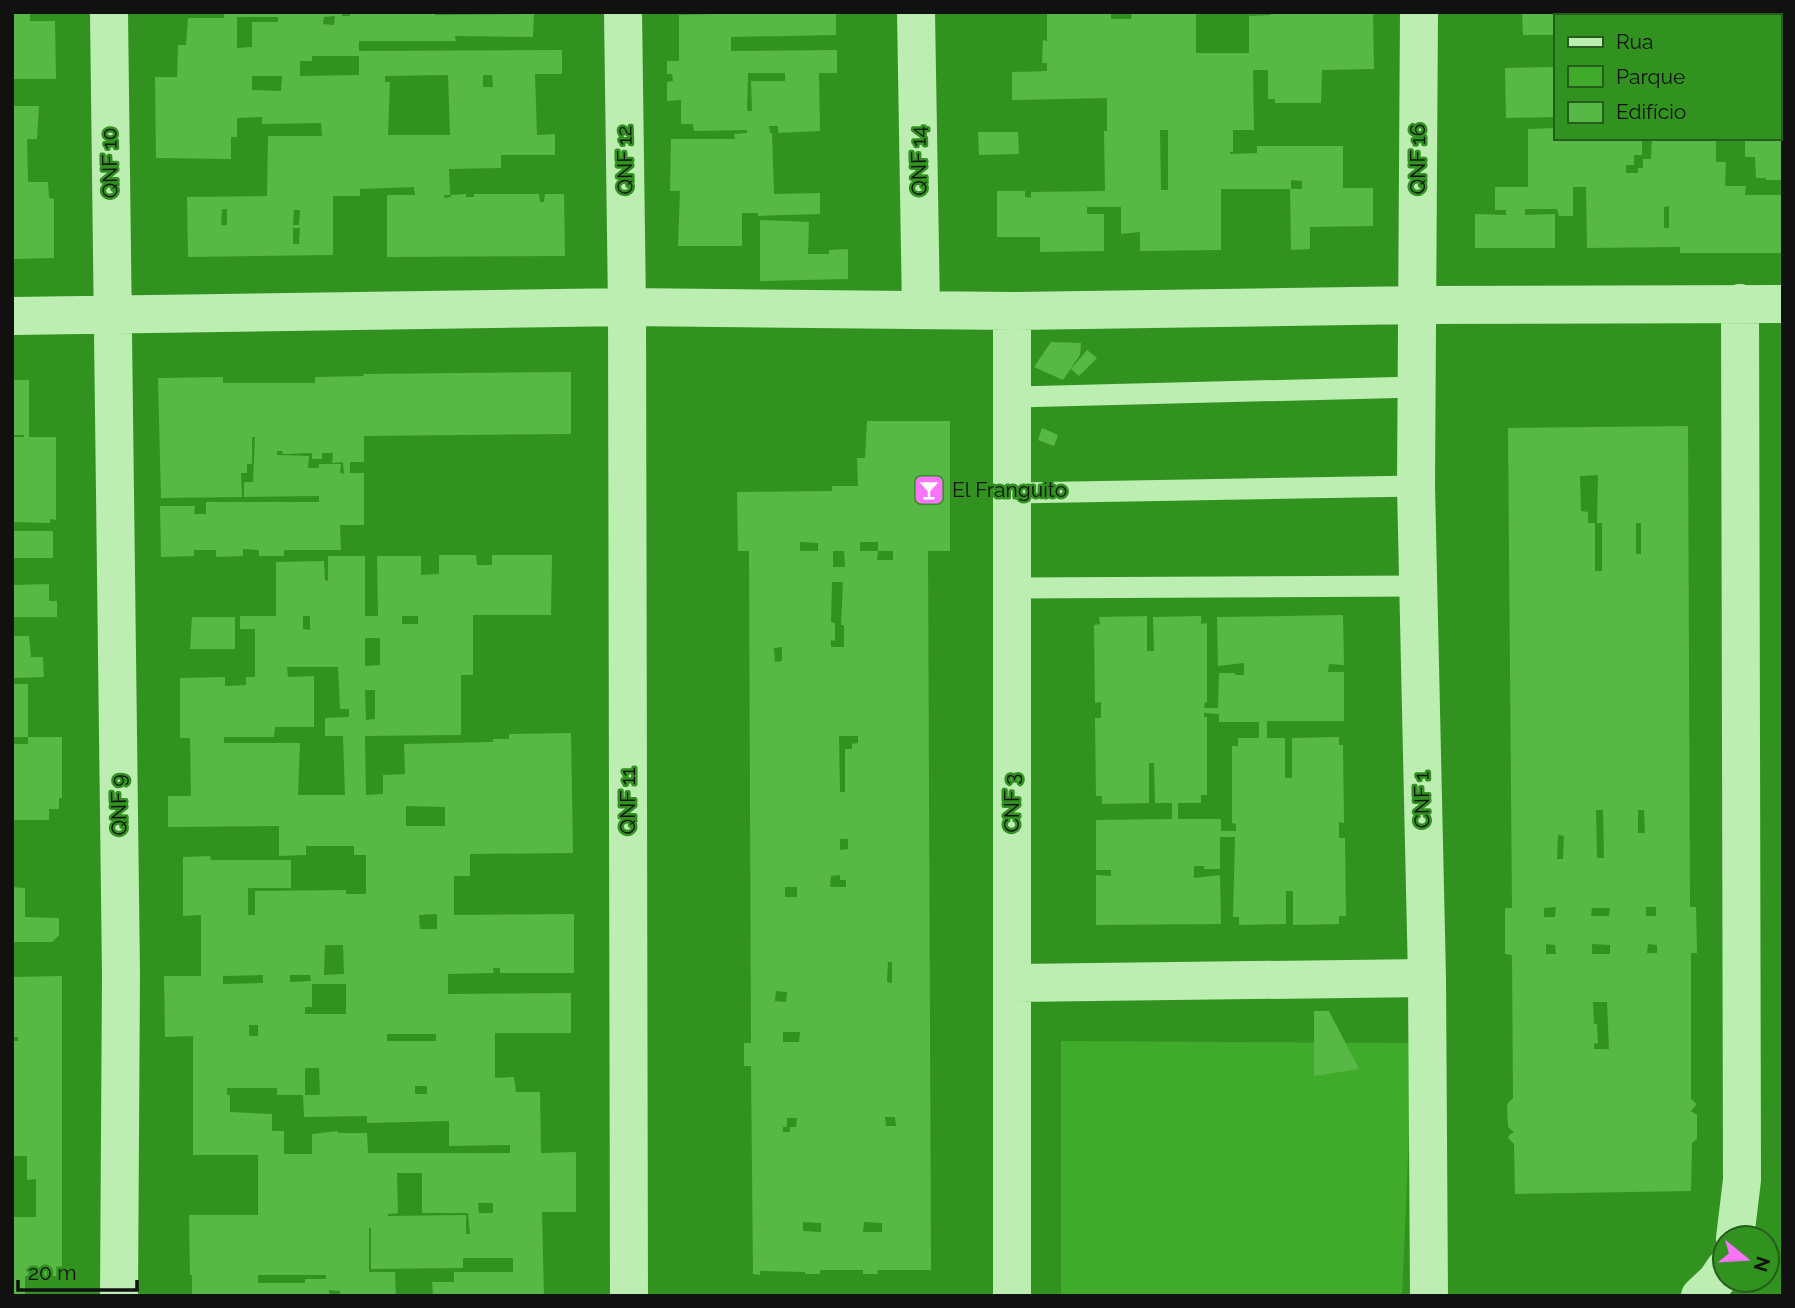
<svg xmlns="http://www.w3.org/2000/svg" width="1795" height="1308" font-family="Raleway,sans-serif">
  <rect width="100%" height="100%" fill="#329220"/>
  <path fill="#40ab2a" d="M1061,1041l352,2 -11,253h-341z"/>
  <path fill="#58b845" fill-rule="evenodd" d="M12,12h18v9h25l1,58h-44z
    M224,12h118v4h8v-4h85v3l99,-1 -1,23 -78,-1 1,5h-97v10l203,-1v24h-27l2,61 18,-1v21h-54v13l-52,1 1,26h-6v3l7,-1v-2l15,-1v3h8v-3h65l1,8h4l1,-8h19l1,62 -178,1v-62h28l-1,-8 -54,2v7h-27v59l-145,2 -1,-60 80,-1 1,-60h54l-1,-13 -59,1v-7l-25,1v19h-6v22l-75,-1 -1,-81h22l1,-32h8l2,-27h36zM335,16l-1,9 -11,-1 1,-7zM237,17h41v5h-26v25l-15,1zM312,56h47v19l-59,1v-15h12zM448,75l2,60h-62l2,-53h-5v-6zM483,75h9l1,12h-10zM252,76h30l-1,15 -29,-1zM222,209h5v16h-6zM294,210h6l-1,15h-6zM293,228h7l-1,16h-6z
    M715,12h19v2l9,-2h93v23l-105,2v14l106,-1v23h-18l1,58 -42,2v-7h-9l1,7h2l2,61 46,-1v21l-62,2v-3h-16v33h-64l2,-55h-10l1,-52h64l-1,-5 13,-1v-3l-53,1 -1,-7h-12v-24l-14,1v-19l6,-1 -1,-7h-5v-13h12v-46l36,-1zM748,73h37v8h-34l1,30h-5z
    M1047,12h64v7h20l1,-7h64v41h53v-37l22,-1v-3h102l1,57 -52,1 -1,33h-46v-4h-7v-29h-15l1,60h-21v22h-3v2l27,-1v-7h86v42h30v38l-63,1v22l-19,1 -1,-61h-69v61l-81,1v-19l-19,2v-27h-34v7h17v37l-64,1v-15h-43v-46h28v6l6,1v-6l74,-1 -1,-60h3v-33l-95,2v-28l35,-1v-8h-5l1,-23 4,1zM1160,130h8v60h-7zM1291,180l11,1v8h-11z
    M1522,12h88v4h-55v19h-32z
    M1628,12h98v4h-98z
    M1735,12l48,1v49l-4,1v-47h-44z
    M1555,67v50l-49,1 -1,-50z
    M1779,81h4v99h-17v-2h-10l-1,-21h-10v-19h34z
    M12,106h27l-2,33h-10l1,43h20l1,16 5,1v59l-42,1z
    M1555,128v10h87v17h-8v10h-8v8h12v-5h5v-9h8l1,-21h64v24h10l-1,24h21l-1,9h38v58h-103v-6l-93,1 -1,-61h-13v29h-14l-2,-7h-32v6l30,-1v34h-80v-34l31,1v-5h-11v-23h33v-58zM1669,206v22h-5v-21z
    M978,132h40l1,22 -40,1z
    M760,220l49,2 -1,32h21v-4l19,-1v30l-88,2z
    M1051,342l30,1 -1,12 -17,25 -29,-13z
    M1087,350l10,8 -18,18 -8,-7z
    M571,372v62l-207,2v26h-14v11h14v52h-24l1,25h-57v6h-25v-6l-16,-1v7l-27,1v-7h-22v6l-33,1 -1,-51h35l-1,8h12v-12h113v-6l-75,1v-15h9l2,-45h-3v27h-5v9h-6l1,24 -81,1 -3,-120 65,-1v6h92v-6l49,-1 -1,-2zM277,451h5l1,3 29,-1v6h10v-6h11l-1,10 11,-1 1,12 -4,-1 1,-9h-22v4h-11l1,-12 -32,-1z
    M12,380h17v57h27v83l-6,-1v4l-38,-1v-85h12v-2h-12z
    M867,421h83v130h-22l3,719h-54l1,4h-15v-4h-43v4h-15v-2l-45,-1v4l-7,-1 -2,-208h-7v-23h7l-2,-492h-11l-1,-59 95,-1v-5h26l-1,-28h8zM800,542l18,1v8h-18zM860,542h18v9h15v9h-16l1,-9h-18zM833,551h11l1,16h-12zM832,582h11l-2,43h3v22h-13v-7l4,1v-18l-4,-1zM782,647v14l-7,1 -1,-14zM839,736h19v7l-6,1v5h-7v43h-5zM840,839h8v10l-8,1zM840,875v5h6v7h-16l1,-11zM785,887h12v10h-12zM888,962h4v21l-5,-1zM776,991l11,1 -1,10 -11,-1zM783,1032h17l-1,10h-16zM885,1117h10l1,9h-10zM787,1118h10l-1,9h-6v5h-7v-5h4zM803,1222l18,1v9l-18,-1zM864,1222l18,1v9h-19z
    M1688,426l2,481h6l1,46h-6v146l6,5 -6,7 6,4v24l-5,4 -1,48 -176,3 -1,-50 -6,-6 2,-4 4,-2 -6,-5 -1,-23 6,-6 -1,-143 -7,-1v-46h7l-4,-480zM1598,475l-1,48h5v48h-7v-48h-7v-11l-7,-1 -1,-35zM1636,523h5v31h-5zM1596,810h7l1,48h-7zM1638,810h6l1,23h-7zM1558,835l6,1 -1,23h-6zM1556,907l-1,10h-11v-9zM1646,907h10v9h-10zM1592,908h18l-1,8h-18zM1546,944l9,1 1,9h-10zM1592,944l18,1v9h-18zM1648,944l9,1v8h-10zM1593,1002h14l2,47h-15v-5l4,-1 -1,-19h-3z
    M1042,428l16,7 -4,11 -16,-6z
    M12,531h41v27h-41z
    M439,555h37l1,10h15v-10h60l-1,60h-78v60h-12v60l-96,1 1,59 17,-1v-19l22,-1 -1,-30 89,-2v-3h16v-5l62,-1 2,120 -103,1v22h-16v39l120,-1v59h-74v-5h-7l1,5 -46,1v20l123,-1v40h-76v45l19,-1 2,15h24l1,61 35,-1v60h-34l2,84h-111l-1,-14h22v-10h59v-14h-50v10l-92,1v-41h-2v44h26l1,24h-56v-5l-11,-1v6h-137v-21h-2l-1,-60h69v-60h-65v-119l-28,1 -1,-61h37v-61l-18,1v-59l27,-1 1,4h80v28h-43v27h7v-24l91,-1v4h20v-39h-12v-9h-48v9l-27,1v-30l-111,1v-31h23l-1,-58h-10v-60l45,-1v9l21,-1v-8h9v-48h-15v-13h36v-54l48,-1 1,19 3,1v-25h37v60h13l-1,-60h44v19l18,-1zM303,616h7v14l-7,-1zM402,616h16v8h-16zM365,638h15v27l-15,1zM287,667h51l2,42h9v8l-24,1v18h18l2,59h-47l2,-52h-76v-6h50l1,-10h39v-51l-26,1zM365,690h10v29l-9,1zM406,806l39,1v19h-39zM437,914v15h-17l-1,-14zM325,945h18l1,29 -20,1zM263,975v8l-40,1v-8zM290,975h20l1,6 -21,1zM312,984h34v30h-41v-7h7zM249,1025h9v11h-9zM387,1034h49v7h-49zM305,1068h14l1,27h-17l1,22 63,-1v7l82,-2v25l61,-1v8h-142l-1,-20h-29v-2l-26,3v20h-28v-23h-12v-17l-42,-2v-17h-3v-7h50v7h28zM415,1086h12v8h-12zM397,1173h25v40h46l2,21h-4v-19l-78,1v-2l10,-1zM478,1203h15v10h-14zM258,1275h68v4h-21v4h-47z
    M49,584v17h8v16h-45v-32z
    M1343,615l1,50 -15,-1 -1,8h16v49h-77v17h18v40h7v-40l47,-1v8h4l1,78 -5,-1v16h6l1,78h-7v8l-46,1v-34h-7v33l-47,1v-8h-6l2,-80h-15v32h-16v-3h-10v12l26,-3 1,49 -125,1v-50l15,1v-6h-15v-50l76,-1v-16h-17l-1,-40h-5v40l-47,1v-8h-6l-1,-78h6v-16l-6,1 -1,-78 6,-1 -1,-7 48,-1v35h7l-1,-34 48,-1v8l6,-1v79h-2l-1,6h14l1,-35h16v2h9v-12l-26,3 -1,-49zM1204,713l15,1v8h40v16h-21v8h-6v77l4,1v7h-15v-12h-43v-16h23v-8h6v-78h-3z
    M192,617h43v32h-45z
    M12,636h17l2,21h12l1,20 -32,1z
    M12,684h16v53h-16z
    M28,737h34v61h-3v11h-10v11h-37v-76h16z
    M12,887l13,1v29l34,1v17l-7,7h-40z
    M62,976v300h-37v20h-13v-79h24v-38l-9,1v-24h-15v-115h6v-4h-6v-60z
    M1314,1011h15l30,58 -45,7z"/>
  <g fill="none" stroke-linecap="round" stroke-linejoin="round">
    <path stroke="#bceeb2" stroke-width="21" d="M1012,397l405,-10
      M1012,493l404,-7
      M1012,588l405,-2"/>
    <path stroke="#bceeb2" stroke-width="38" d="M109,12l12,962 -2,322
      M623,12l4,295 2,989
      M916,12l5,298
      M1419,12l-3,474 11,492 2,318
      M12,316l615,-9 385,4 405,-6 366,-1
      M1012,983l415,-5
      M1735,1238l7,-58 -2,-877
      M1012,1296v-985
      M1700,1296l16,-15 9,-13"/>
  </g>
  <defs>
    <g id="bar-square" transform="scale(1.575)"><rect x="-9" y="-9" width="18" height="18" rx="4" fill="#f973fb" stroke="#329220"/><path d="M-6-5H6L.8 .8V4.5H3.5V6h-7V4.5H-.8V.8Z" fill="#fff"/></g>
  </defs>
  <g fill-rule="evenodd">
    <use href="#bar-square" x="929" y="490"/>
  </g>
  <g text-anchor="middle" stroke-width="5" stroke-linejoin="round" paint-order="stroke">
    <g font-size="21" fill="#111" stroke="#329220">
      <text transform="translate(1418 159) rotate(-90)" y="7">QNF 16</text>
      <text transform="translate(625 160) rotate(-91)" y="7">QNF 12</text>
      <text transform="translate(919 161) rotate(-91)" y="7">QNF 14</text>
      <text transform="translate(110 163) rotate(-91)" y="7">QNF 10</text>
      <text transform="translate(1422 800) rotate(-91)" y="7">CNF 1</text>
      <text transform="translate(628 801) rotate(-90)" y="7">QNF 11</text>
      <text transform="translate(1012 803) rotate(-90)" y="7">CNF 3</text>
      <text transform="translate(119 805) rotate(-91)" y="7">QNF 9</text>
    </g>
    <g font-size="21" fill="#111" stroke="#329220" text-anchor="start">
      <text x="952" y="497">El Franguito</text>
    </g>
  </g>
  <rect width="1795" height="1308" fill="none" stroke="#111111" stroke-width="28"/>
  <rect x="1554" y="14" width="228" height="126" fill="#329220" stroke="#255e1a" stroke-width="2"/>
  <rect x="1568" y="37" width="35" height="10" fill="#bceeb2" stroke="#255e1a" stroke-width="2"/>
  <text x="1616" y="49" font-size="21" fill="#111111">Rua</text>
  <rect x="1568" y="66" width="35" height="21" fill="#40ab2a" stroke="#255e1a" stroke-width="2"/>
  <text x="1616" y="84" font-size="21" fill="#111111">Parque</text>
  <rect x="1568" y="102" width="35" height="21" fill="#58b845" stroke="#255e1a" stroke-width="2"/>
  <text x="1616" y="119" font-size="21" fill="#111111">Edifício</text>
  <g transform="translate(1746 1259) rotate(108)"><circle r="33" fill="#329220" stroke="#255e1a" stroke-width="2"/>
  <path d="M0-5L12 26L0 18L-12 26Z" fill="#f973fb"/>
  <text y="-10" font-size="19" font-weight="bold" text-anchor="middle" fill="#111111">N</text>
  </g>
  <path d="M18 1280v10h119v-10" fill="none" stroke="#111111" stroke-width="3.5"/>
  <text x="28" y="1280" font-size="21" fill="#111111" stroke="#329220" stroke-width="5" paint-order="stroke">20 m</text>
</svg>
